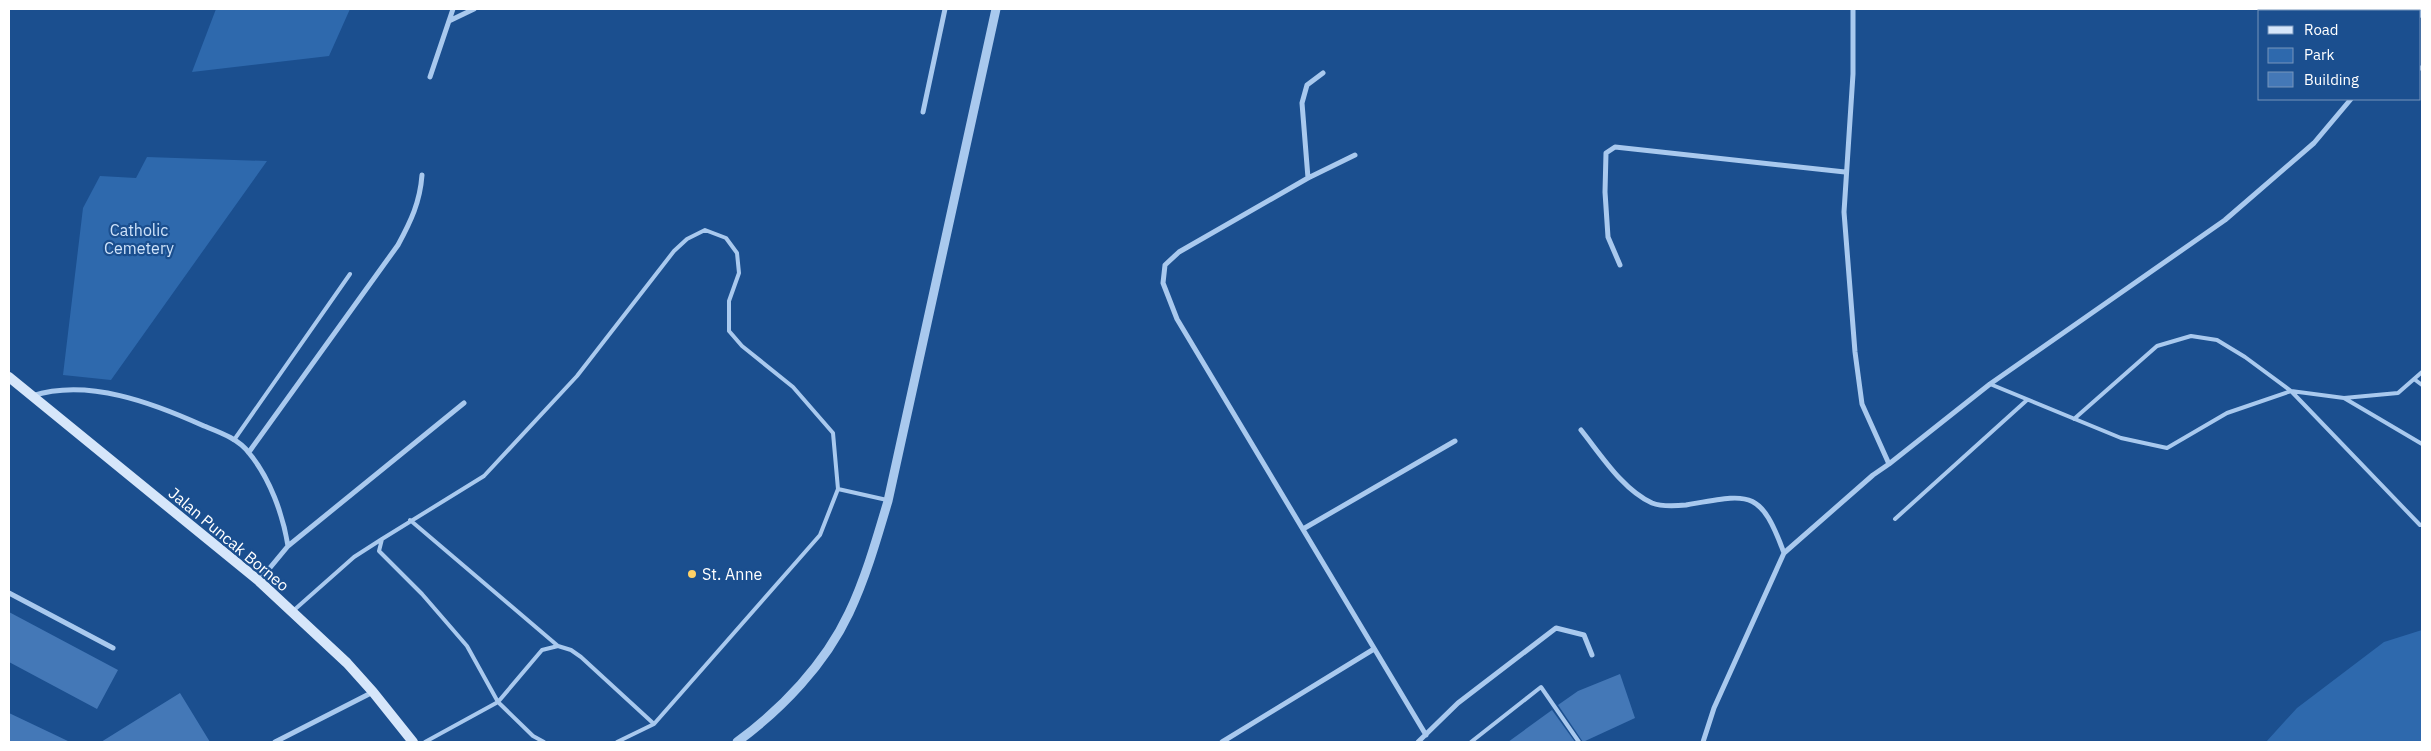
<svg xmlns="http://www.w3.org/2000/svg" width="2431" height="751" font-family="'IBM Plex Sans',sans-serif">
  <rect width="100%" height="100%" fill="#1b4f8f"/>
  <path fill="#2e69ad" d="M216,9h134l-21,47 -137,16z
    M147,157l120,4 -156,219 -48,-5 20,-167 17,-32 36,2z
    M2422,630v112h-156l31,-34 87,-66z"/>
  <path fill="#4478b7" d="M9,612l109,58 -21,39 -88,-47z
    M1620,674l15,44 -52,24 -25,-37 20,-14z
    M180,693l30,49h-109l37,-23z
    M1552,710l23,32h-67z
    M9,713l61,29h-61z"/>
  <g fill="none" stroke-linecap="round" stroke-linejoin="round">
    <path stroke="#a9c9ee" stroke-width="4" d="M2414,379l8,6
      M1990,384l131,54 46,10 60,-35 64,-22 53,7 54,-5 24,-21
      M2344,398l78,46
      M2074,419l83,-73 34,-10 26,4 28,17 46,34 129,134
      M234,440l116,-166
      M838,489l49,11
      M1895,519l132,-119
      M410,520l148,126
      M293,611l61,-54 28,-18
      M425,742l73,-40 44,-52 16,-4 13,4 10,7 73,67
      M544,742l-11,-6 -35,-34 -31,-56 -45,-52 -43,-43 3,-12 102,-63 93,-100 97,-125 13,-12 18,-9 21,8 11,15 2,20 -10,28v30l13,15 51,41 40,46 5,56 -18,46 -166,189 -37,18
      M1471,742l70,-55 38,55"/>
    <path stroke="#a9c9ee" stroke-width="5" d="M2420,15l2,-3
      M449,21l25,-12
      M2420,68h2
      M430,77l23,-68
      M923,112l22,-103
      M1355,155l-47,23 -129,74 -14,13 -2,18 14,36 249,416
      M1308,178l-6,-75 5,-18 16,-12
      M1620,265l-12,-28 -3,-45 1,-39 9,-6 230,25
      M32,396c56,-18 121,7 172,30 15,6 35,13 45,27 21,25 34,62 39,93l-29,35
      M1581,430c20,25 42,60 71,73 10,4 24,3 34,2 64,-11 74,-17 98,48
      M249,452l149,-207c13,-24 22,-43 24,-70
      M1889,464l101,-80 235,-164 89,-77 37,-44
      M1303,529l152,-88
      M288,546l176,-143
      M9,593l104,55
      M275,742l98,-50
      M1222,742l152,-93
      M1418,742l40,-39 98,-75 28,7 8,20
      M1703,742l11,-34 70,-155 89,-78 16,-11 -27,-60 -7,-52 -11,-140 9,-138v-65"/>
    <path stroke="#a9c9ee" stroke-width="9" d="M737,742c45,-33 88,-78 112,-129 17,-36 28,-75 39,-112l108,-492"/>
    <path stroke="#d6e6fa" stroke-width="10" d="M9,377l250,204 88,82 26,29 40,50"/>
  </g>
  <circle fill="#ffd166" stroke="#1b4f8f" stroke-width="2" cx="692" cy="574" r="5"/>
  <g text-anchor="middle" stroke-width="4.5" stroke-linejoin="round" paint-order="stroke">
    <g font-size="16" fill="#cfe3fa" stroke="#1b4f8f">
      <text x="139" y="236">Catholic<tspan x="139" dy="18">Cemetery</tspan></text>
    </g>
    <g font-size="16" fill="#fff" stroke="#1b4f8f">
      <text transform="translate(229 539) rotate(40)" y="6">Jalan Puncak Borneo</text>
    </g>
    <g font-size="16" fill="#fff" stroke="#1b4f8f" text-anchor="start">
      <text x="702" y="580">St. Anne</text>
    </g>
  </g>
  <rect width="2431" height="751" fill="none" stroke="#ffffff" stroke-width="20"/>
  <rect x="2258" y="10" width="162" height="90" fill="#1b4f8f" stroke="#7695bc"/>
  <rect x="2268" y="26" width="25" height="8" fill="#d6e6fa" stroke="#7695bc"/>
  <text x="2304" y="35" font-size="15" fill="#ffffff">Road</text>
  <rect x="2268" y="48" width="25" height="15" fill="#2e69ad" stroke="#7695bc"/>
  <text x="2304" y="60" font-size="15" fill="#ffffff">Park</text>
  <rect x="2268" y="72" width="25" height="15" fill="#4478b7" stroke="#7695bc"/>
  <text x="2304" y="85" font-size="15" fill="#ffffff">Building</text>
</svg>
